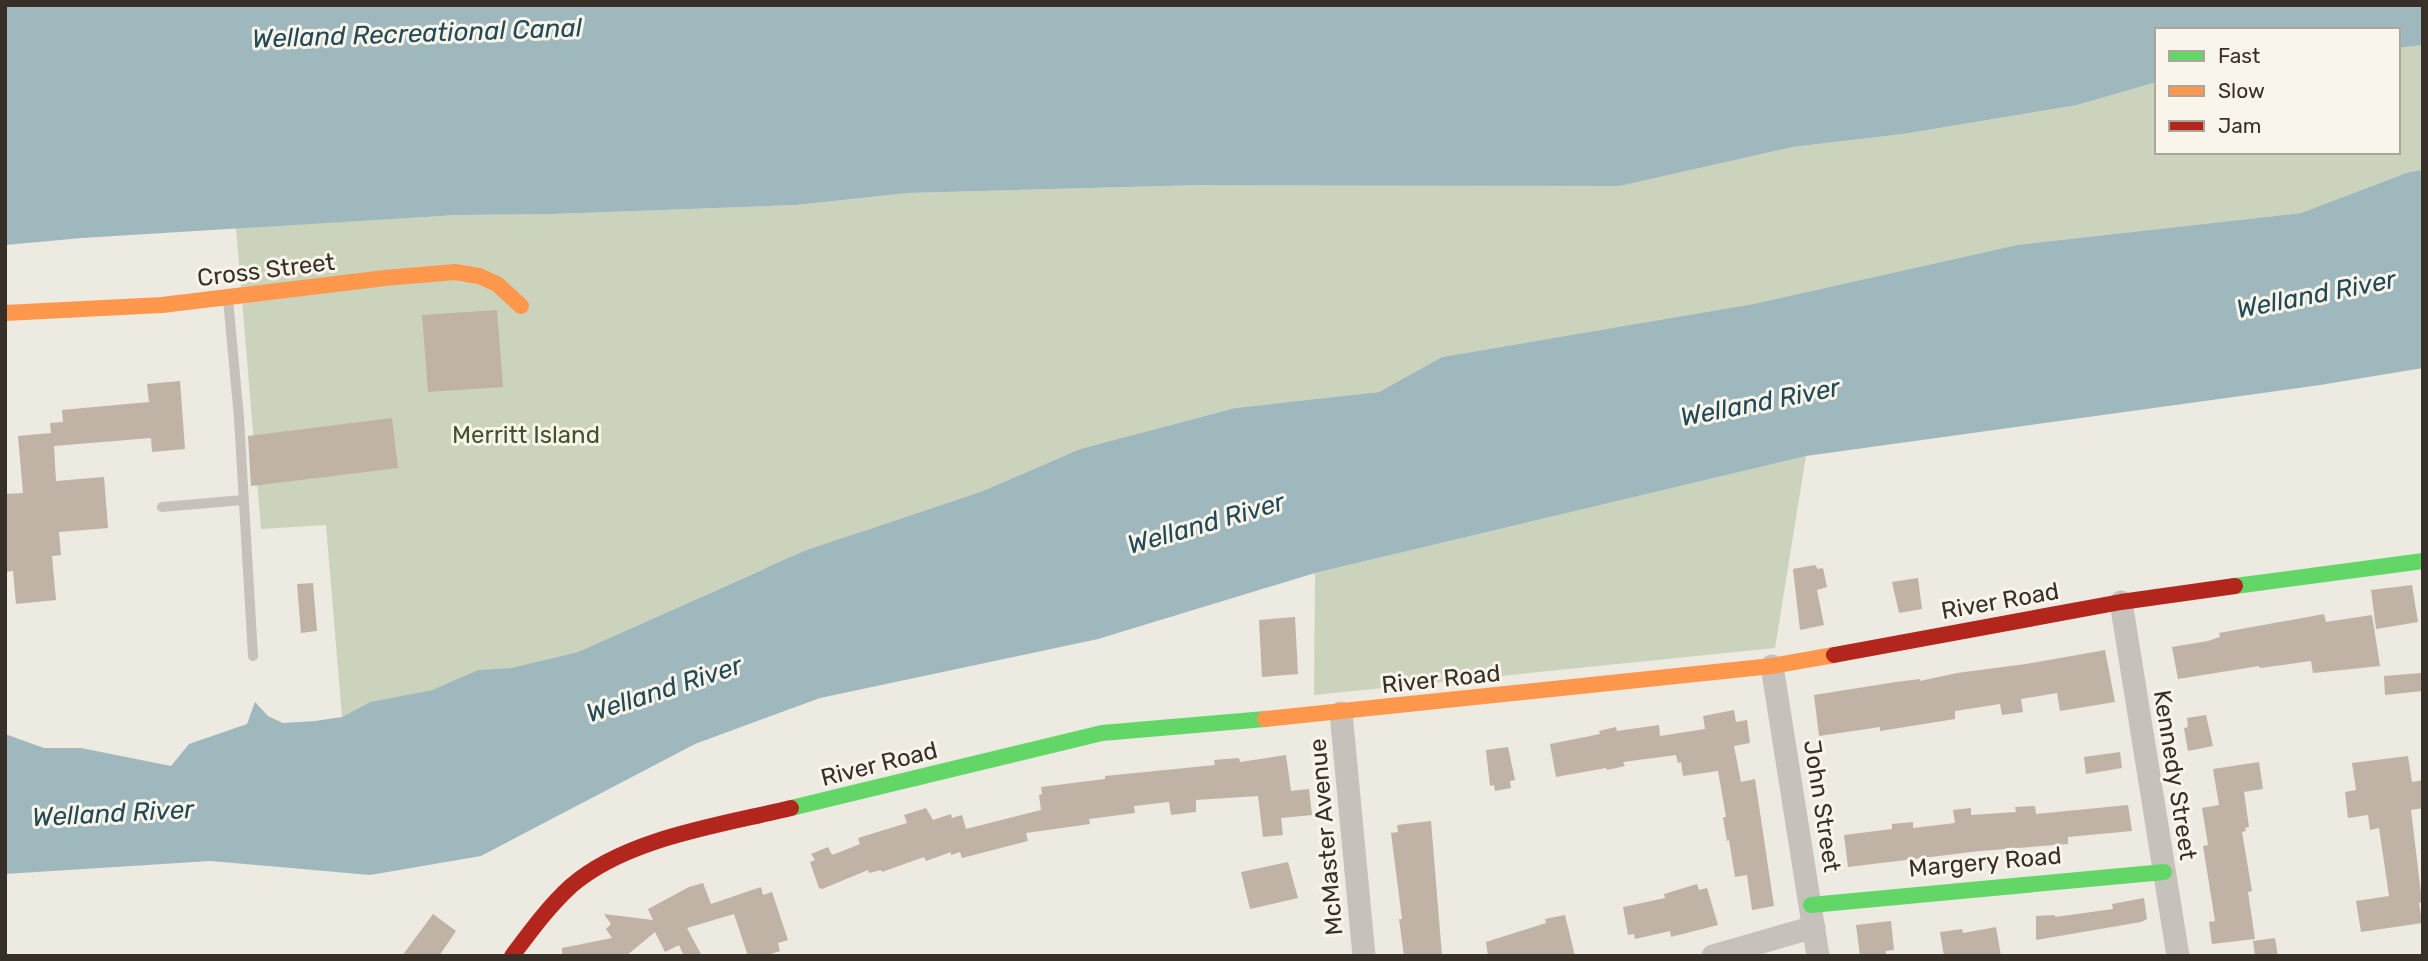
<svg xmlns="http://www.w3.org/2000/svg" width="2428" height="961" font-family="Rubik,sans-serif">
  <rect width="100%" height="100%" fill="#edeae2"/>
  <path fill="#cbd3bd" d="M2423,45v125l-14,2 -108,41 -284,32 -264,59 -311,53 -63,35 -144,16 -155,41 -97,42 -117,39 -105,40 -183,82 -67,16 -33,2 -46,20 -62,12 -28,15 -16,-192 -65,4 -25,-301 222,-13 96,-1 242,-9 112,-12 292,-8 592,-38 111,-13 174,-29 80,-23v70h241v-104z
    M1806,456l-31,192 -461,47 1,-122z"/>
  <path fill="#9fb8bd" d="M5,5h2418v40l-25,3v-18h-241v52l-80,23 -174,29 -111,13 -173,39 -419,-1 -292,8 -112,12 -242,9 -96,1 -376,23 -77,7z
    M2423,170v198l-103,17 -514,71 -491,117 -217,66 -278,59 -125,46 -214,112 -111,19 -160,-14 -205,13v-140l39,14h37l90,18 18,-22 58,-20 8,-22 13,14 15,7 32,-2 27,-4 28,-15 62,-12 46,-20 33,-2 67,-16 226,-101 179,-60 97,-42 155,-41 144,-16 63,-35 311,-53 264,-59 284,-32 108,-41z"/>
  <path fill="#c0b2a4" d="M497,310l6,77 -75,5 -6,-77z
    M180,381l5,68 -33,3 -1,-14 -97,8 2,35 48,-4 4,51 -49,4 2,23 -9,1 4,44 -40,4 -3,-33 -8,1v-78l18,-1 -5,-57 33,-3 -1,-10 13,-1 -1,-12 87,-8 -2,-18z
    M392,418l6,50 -147,18 -3,-50z
    M1815,565l3,4 5,-1 4,19 -10,3 7,35 -24,5 -7,-61z
    M1918,578l4,31 -23,4 -7,-31z
    M313,583l4,48 -16,2 -4,-49z
    M2412,585l6,37 -42,7 -5,-39z
    M2324,614l2,8 46,-7 8,51 -67,7 -2,-12 -51,7 -1,-2 -81,13 -6,-32 36,-6 12,-4 -1,-4z
    M1295,617l3,57 -36,3 -3,-57z
    M2105,650l10,52 -55,9 -3,-18 -36,6 2,13 -21,3 -2,-11 -45,7v8l-75,12v-4l-61,9 -5,-41 82,-13 24,-3v2l37,-8 69,-9z
    M2421,673l2,18 -38,4 -1,-19z
    M1734,710l2,12 11,-2 3,23 -16,3 7,36 14,-3 19,127 -22,4 -5,-35 -12,2 -6,-37 -2,1 -4,-24h3l-8,-46 -35,5 -2,-14 -3,1 -2,-8 -53,7 2,4 -18,4 -1,-2 -50,9 -6,-33 50,-10 -1,-3 17,-4 1,4 42,-6 1,11 45,-7 -2,-13z
    M2206,715l7,31 -25,5 -4,-23 4,-1 -1,-9z
    M1508,747l7,33 -5,1 1,7 -16,3 -1,-6 -4,1 -4,-36z
    M2120,752l2,16 -36,6 -2,-17z
    M1286,755l5,36 18,-2 3,26 -31,3 2,17 -20,2 -5,-41 -62,4v12l-25,3 -2,-13 -35,4 1,7 -46,6 1,5 -64,9 2,8 -66,17 -2,-6 -9,3v-3l-25,9 -2,-4 -42,15 -1,-2 -12,3 -1,-3 -46,19 -3,-1 -9,-26 5,-2 -4,-6 17,-7 4,8 28,-11 -2,-6 49,-15 -3,-8 22,-7 7,12 18,-6 1,4 10,-3 4,14 75,-19 -2,-15 3,-1 -1,-7 64,-8v-3l110,-11 -1,-5 25,-2 1,4z
    M2408,756l4,26 11,-2v28l-12,2 11,92 -3,1 3,20 -61,9 -5,-31 33,-5 -10,-68 -9,2 -2,-15 -20,3 -3,-26 11,-2 -4,-27z
    M2259,762l4,27 -19,3 5,35 -4,1 1,3 -4,1 10,59 -4,1 7,47 -43,5 -3,-22 6,-1 -12,-75 5,-1 -6,-37 17,-3 -6,-36z
    M2128,805l4,26 -64,6v7l-88,7 -132,16 -4,-32 48,-6v-5l21,-2v6l42,-5 -2,-13 18,-2v7l45,-3 -1,-5 20,-1 1,8z
    M1431,821l11,135h-38l-5,-37h3l-11,-86 7,-1 -1,-7z
    M1288,862l10,36 -48,11 -9,-37z
    M703,883l8,21 50,-17 2,8 9,-3 16,48 -10,3 2,8 -15,5h-17l-14,-42 -47,14 15,28h-18l-5,-11 -14,7 -10,-20 -29,24h-64v-8l50,-10 -6,-9 5,-5 -7,-10 49,6 -5,-11 41,-22z
    M1697,884l2,6 8,-2 11,37 -47,12 -1,-6 -35,8 -1,-5 -6,1 -5,-28 42,-9 -1,-4z
    M2144,898l3,21 -6,3 -105,18v-24l19,-1v2l58,-8 -1,-5z
    M433,914l23,17 -17,25h-37z
    M1565,915l10,41h-87l-2,-14 60,-19 -1,-4z
    M1891,921l3,29 -8,1v5h-26l-4,-31z
    M1996,927l5,29h-57l-4,-24 22,-3 1,4z
    M2275,938l3,18h-23l-2,-15z"/>
  <g fill="none" stroke-linecap="round" stroke-linejoin="round">
    <path stroke="#c6c2bb" stroke-width="10" d="M228,299l11,119 14,238
      M162,507l81,-7"/>
    <path stroke="#c6c2bb" stroke-width="23" d="M2121,602l57,354
      M1772,666l46,290
      M1341,713l23,243
      M1713,956l101,-29"/>
    <path stroke="#63d668" stroke-width="16" d="M2235,586l188,-25
      M791,808l311,-75 163,-14
      M1811,905l353,-33"/>
    <path stroke="#ff974d" stroke-width="16" d="M5,313l157,-8 223,-27 70,-6 24,4 18,8 24,22
      M1265,719l507,-53 62,-11"/>
    <path stroke="#b3261e" stroke-width="16" d="M1834,655l287,-53 114,-16
      M512,956c18,-24 36,-49 59,-70 55,-48 150,-61 220,-78"/>
  </g>
  <g text-anchor="middle" stroke-width="6" stroke-linejoin="round" paint-order="stroke">
    <g font-size="24" fill="#373029" stroke="#f9f5ea">
      <text transform="translate(266 270) rotate(-7)" y="8">Cross Street</text>
      <text transform="translate(2000 601) rotate(-10)" y="8">River Road</text>
      <text transform="translate(1441 679) rotate(-6)" y="8">River Road</text>
      <text transform="translate(879 764) rotate(-14)" y="8">River Road</text>
      <text transform="translate(2175 775) rotate(81)" y="8">Kennedy Street</text>
      <text transform="translate(1822 806) rotate(81)" y="8">John Street</text>
      <text transform="translate(1326 837) rotate(-95)" y="8">McMaster Avenue</text>
      <text transform="translate(1985 862) rotate(-5)" y="8">Margery Road</text>
    </g>
    <g font-size="24" fill="#3f542e" stroke="#f9f5ea">
      <text x="526" y="443">Merritt Island</text>
    </g>
    <g font-size="26" font-style="italic" fill="#214957" stroke="#f9f5ea">
      <text transform="translate(417 33) rotate(-2)" y="9">Welland Recreational Canal</text>
      <text transform="translate(2316 294) rotate(-11)" y="9">Welland River</text>
      <text transform="translate(1760 402) rotate(-11)" y="9">Welland River</text>
      <text transform="translate(1206 523) rotate(-16)" y="9">Welland River</text>
      <text transform="translate(664 689) rotate(-18)" y="9">Welland River</text>
      <text transform="translate(113 813) rotate(-3)" y="9">Welland River</text>
    </g>
  </g>
  <rect width="2428" height="961" fill="none" stroke="#373029" stroke-width="14"/>
  <rect x="2155" y="28" width="245" height="126" fill="#f9f5ea" stroke="#aba69d" stroke-width="2"/>
  <rect x="2169" y="51" width="35" height="10" fill="#63d668" stroke="#aba69d" stroke-width="2"/>
  <text x="2218" y="63" font-size="21" fill="#373029">Fast</text>
  <rect x="2169" y="86" width="35" height="10" fill="#ff974d" stroke="#aba69d" stroke-width="2"/>
  <text x="2218" y="98" font-size="21" fill="#373029">Slow</text>
  <rect x="2169" y="121" width="35" height="10" fill="#b3261e" stroke="#aba69d" stroke-width="2"/>
  <text x="2218" y="133" font-size="21" fill="#373029">Jam</text>
</svg>
